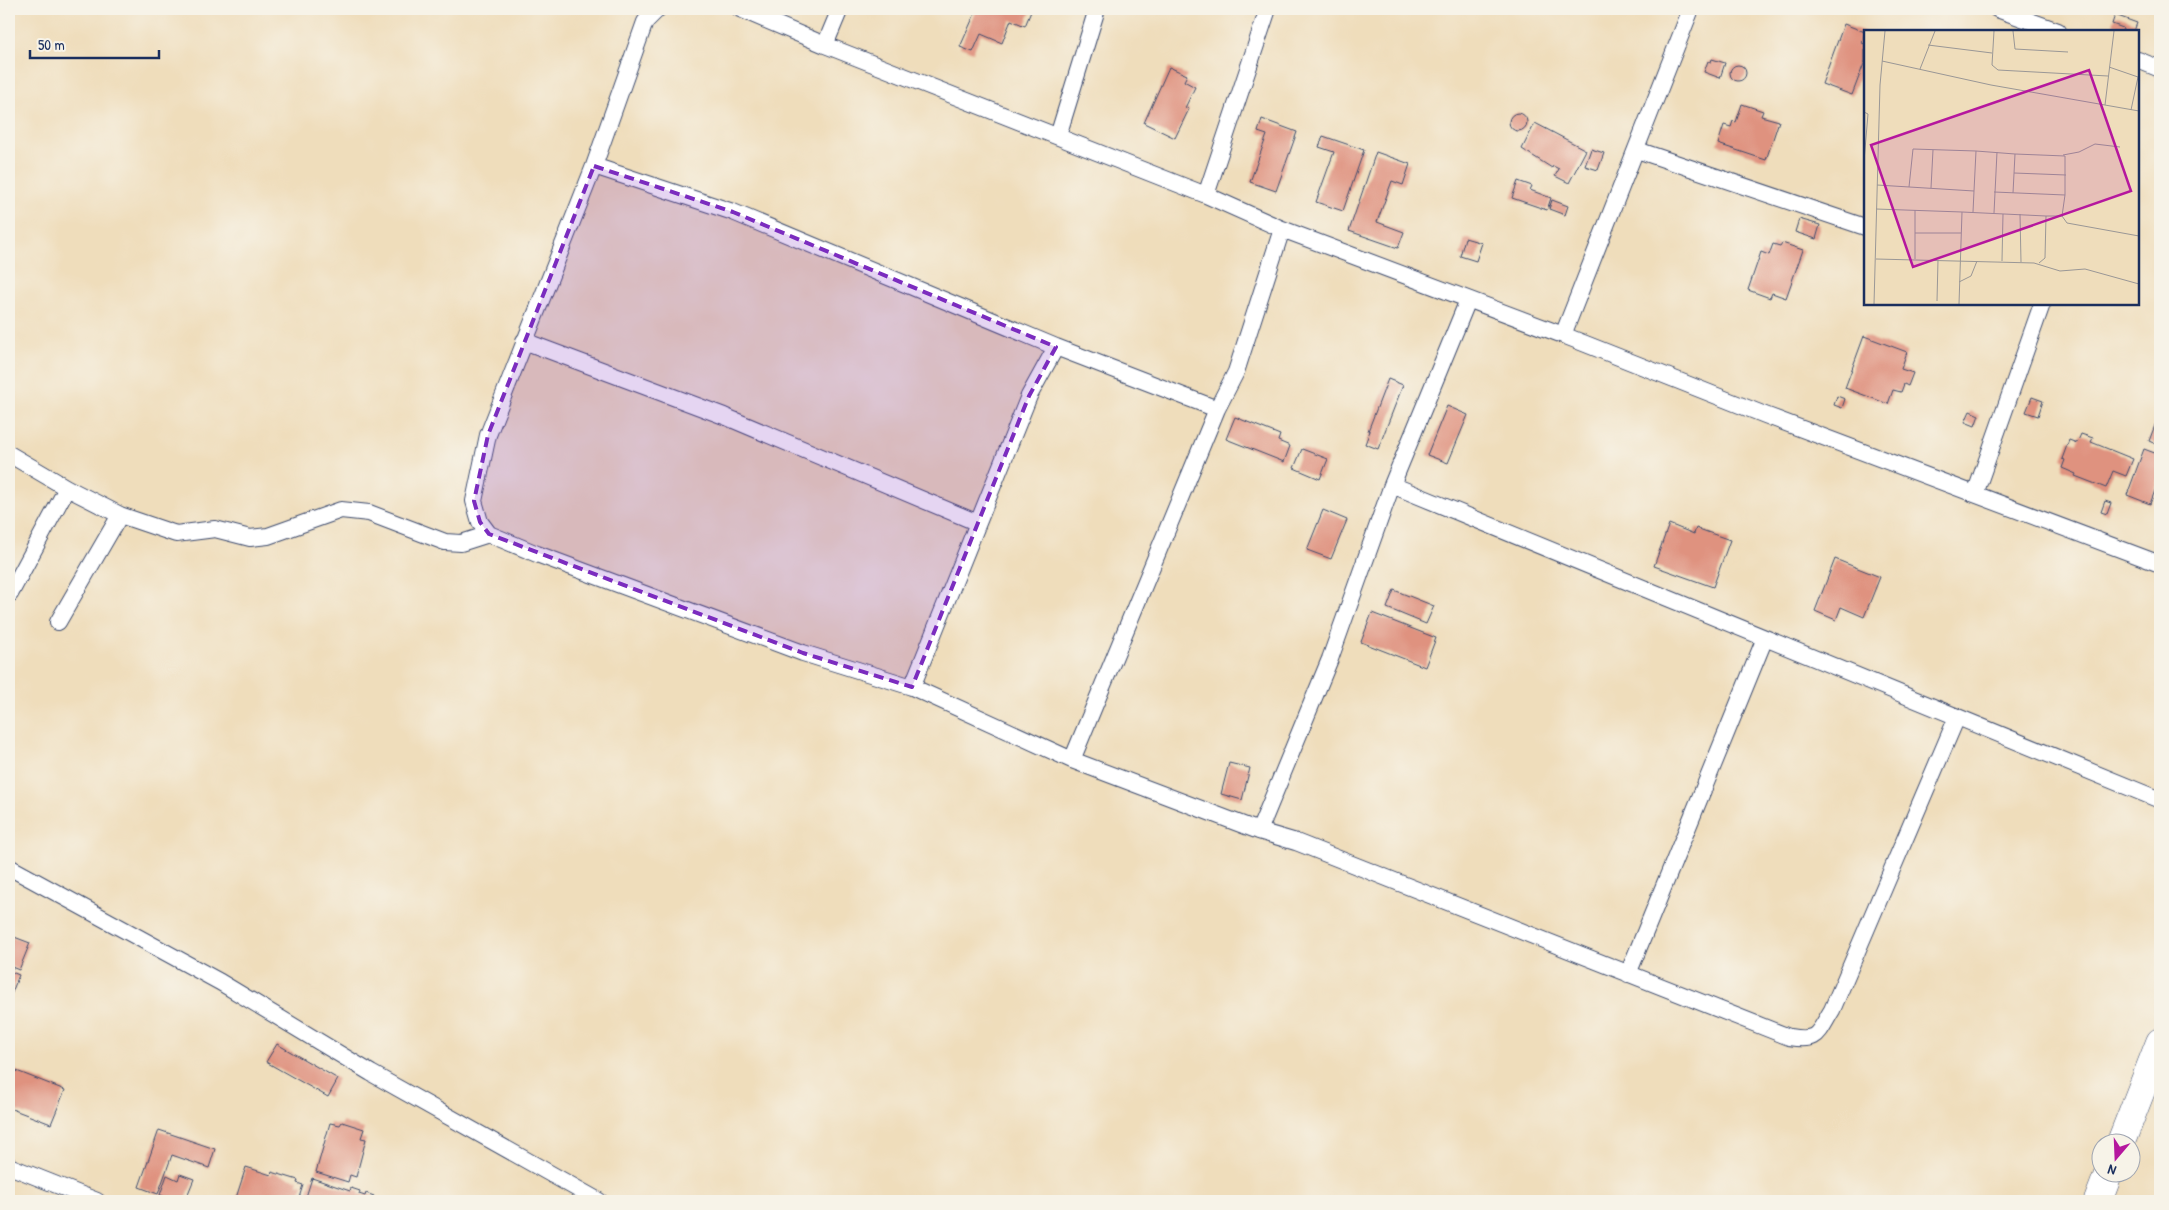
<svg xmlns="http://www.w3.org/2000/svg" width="2169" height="1210" font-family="'Patrick Hand',sans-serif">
  <rect width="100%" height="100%" fill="#f7f3e8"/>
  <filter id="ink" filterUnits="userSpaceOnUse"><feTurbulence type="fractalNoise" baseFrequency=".02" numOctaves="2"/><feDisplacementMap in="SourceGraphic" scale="10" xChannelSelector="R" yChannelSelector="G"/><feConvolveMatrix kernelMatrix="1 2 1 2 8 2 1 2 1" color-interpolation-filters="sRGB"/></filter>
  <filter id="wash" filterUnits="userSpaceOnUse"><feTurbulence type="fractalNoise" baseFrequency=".0096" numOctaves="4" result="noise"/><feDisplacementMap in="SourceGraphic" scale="20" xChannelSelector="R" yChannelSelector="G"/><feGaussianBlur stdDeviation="1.12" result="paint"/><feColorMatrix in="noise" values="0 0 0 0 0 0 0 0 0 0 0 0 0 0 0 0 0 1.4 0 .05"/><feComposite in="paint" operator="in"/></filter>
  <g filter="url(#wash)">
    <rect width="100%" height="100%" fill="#efddbb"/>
    <g id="blocks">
      <path fill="#df927f" d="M977,9h55l-7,17 -14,-6 -9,23 -21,-9 -8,18 -13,-5z
        M2115,15l22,8 -3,8h-12l1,-3 -11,-4z
        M1844,24l21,8 -3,11 3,1v17l-13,34 -30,-11z
        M1712,59l13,4 -5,15 -16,-6 4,-11 3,1z
        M1730 73a8 8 0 1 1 16 0a8 8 0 1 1-16 0Z
        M1169,67l18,8 -3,6 11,6 -10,21 4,1 -14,29 -31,-15z
        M1742,104l21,7 -2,5 18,5 -13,39 -48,-16 6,-19 7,2 2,-6 3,1z
        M1509 122a9 9 0 1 1 18 0a9 9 0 1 1-18 0Z
        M1262,119l35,13 -21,59 -26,-9 17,-47 -9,-3z
        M1535,123l51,27 -17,33 -14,-7 4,-7 -6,-3 -1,2 -30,-19z
        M1323,136l41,14 -21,61 -27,-9 18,-50 -15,-5z
        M1591,149l13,4 -6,17 -13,-4z
        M1376,152l34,12 -7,21 -11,-4 -15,41 27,10 -6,16 -49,-17z
        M1518,181l14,5 -2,4 21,8 -4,12 -35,-12z
        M1552,200l16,6 -3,9 -16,-6z
        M1799,219l21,6 -4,14 -21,-7z
        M1465,238l17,5 -6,18 -16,-5z
        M1782,243l21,7 -17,48 -14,-5 -2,5 -22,-8 13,-38 8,3 4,-11 7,2z
        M1864,336l43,16 -6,17 12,4 -5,13 -4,-2 -3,8 -8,-2 -5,14 -43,-16z
        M1388,379l15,6 -25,64 -13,-5 5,-13h-2z
        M1837,396l8,3 -3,9 -8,-3z
        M2032,397l11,4 -5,15 -12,-4z
        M1447,406l21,9 -20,48 -21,-8z
        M1970,411l9,4 -4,11 -10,-4z
        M2160,412v34l-11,-5z
        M1235,417l45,18 -2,6 12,5 -6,16 -58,-23z
        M2081,434l12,4 -2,4 42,17 -7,17 -13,-5 -7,17 -31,-12 1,-2 -14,-6 3,-8 -3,-1 7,-19 8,3z
        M1302,449l26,10 -8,20 -26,-11z
        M2144,449l16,6v22l-10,27 -23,-9z
        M2105,501l6,2 -4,11 -6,-2z
        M1323,510l24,10 -16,39 -24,-9z
        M2160,517v14l-5,-2z
        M1669,524l25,10 2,-6 34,12 -17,47 -59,-21z
        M1835,559l45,18 -16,40 -23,-10 -5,13 -21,-9z
        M1394,590l40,16 -8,18 -39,-16z
        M1372,613l64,25 -11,29 -64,-25z
        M1229,763l21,5 -8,32 -21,-6z
        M9,935l21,8 -11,27 -10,-4z
        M9,971l10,4 -8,20 -2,-1z
        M277,1044l61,35 -10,18 -62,-35z
        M9,1068l56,22 -14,34 -42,-16z
        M342,1122l22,7 -3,9 5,1 -10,38 -6,-2 -2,7 -32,-10 14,-49 10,2z
        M159,1130l56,19 -6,19 -37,-13 -14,39 -19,-7z
        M246,1167l25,8 1,-3 26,8 -1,3 6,2 -5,16h-51l-11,-3z
        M180,1174l14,5 -9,22h-8l-17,-6 7,-20 11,5z
        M312,1178l38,13 1,-3 9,3 -1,3 6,2 1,-3 8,3 -1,2 8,3h-69v-2l-6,-2z"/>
    </g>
  </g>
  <g filter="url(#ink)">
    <use href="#blocks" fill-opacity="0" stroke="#3b496c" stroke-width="1"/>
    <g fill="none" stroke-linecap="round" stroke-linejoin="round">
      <g stroke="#3b496c" stroke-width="18">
        <path id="minor" d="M740,9l85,36 15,-36
          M1691,9l-128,326 202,80 395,149
          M1997,9l61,22
          M825,45l381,150 76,34 281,106
          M2138,60l22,9
          M1058,136l39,-127
          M1637,150l228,77
          M594,166l51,-144 13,-13
          M1206,195l62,-186
          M1468,300l-76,185 768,315
          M524,341l200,75 254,107
          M1056,347l-27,49 -117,291 160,73 187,71
          M9,454l58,34 53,27 56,19 39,-5 35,9 18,-2 73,-26 28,3 76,29 16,1 28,-9
          M1392,485l-62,174 -71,172 37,11 493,195c30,5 28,-3 43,-27l125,-293
          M1975,494l67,-190
          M10,594l57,-106
          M58,622l62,-107
          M912,687l-109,-34 -266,-99 -48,-20 -9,-12 -6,-21 14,-66 106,-269 139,46 323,135 161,62
          M1072,760l145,-351 19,-37 46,-143
          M9,867l211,115 151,91 228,128
          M1628,974l137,-336
          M9,1166l88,35"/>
      </g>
      <g stroke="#3b496c" stroke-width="29">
        <path id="trunk" d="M2121,1142l39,-100
          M2098,1201l11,-29"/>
      </g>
      <use href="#minor" stroke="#fff" stroke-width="16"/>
      <use href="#trunk" stroke="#fff" stroke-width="28"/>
    </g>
  </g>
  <path fill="#7b2cbf" fill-opacity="0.2" stroke="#7b2cbf" stroke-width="4" stroke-dasharray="10 6" stroke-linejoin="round" d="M594,166l139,46 323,135 -27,49 -117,291 -109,-34 -314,-119 -9,-12 -6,-21 14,-66z"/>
  <g transform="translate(1864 30)">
    <rect width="275" height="275" fill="#efddbb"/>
    <path fill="none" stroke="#9a9796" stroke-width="1" d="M130,1l-2,34 6,5 110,6M149,1l2,18 53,3M64,15l64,8M18,31l109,24 148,26M245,37l29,10 -7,33M56,39l15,-38M241,75l9,-74M0,82l4,2 -4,47M112,121l39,3 -2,39M199,125l16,-3 16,-8 25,3M150,143l52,2M13,155l97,6 -1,21M45,157l4,-38 63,2 -2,40M67,158l2,-38M130,162l71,3v-39l-50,-2M12,179l86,3 -3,92M98,182l84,4M130,183l3,-61M156,184l1,48M198,186l3,-21M51,203h46M12,229l158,4 26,8 25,-2 54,15M51,229v-49M138,231l1,-47M175,233l6,-5 1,-42h16l5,7 72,13M95,252l12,-6 6,-15M73,271l1,-41M10,274l6,-219 5,-54"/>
    <path fill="#b5179e" fill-opacity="0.15" stroke="#b5179e" stroke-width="2.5" d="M225,40l42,121 -218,76 -42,-122z"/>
    <rect width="275" height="275" fill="none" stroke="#1b2f5e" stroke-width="2.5"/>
  </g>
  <rect width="2169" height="1210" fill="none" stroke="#f7f3e8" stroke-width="30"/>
  <g transform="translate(2116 1158) rotate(199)"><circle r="24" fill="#f7f3e8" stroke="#9fa5b1"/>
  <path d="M0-4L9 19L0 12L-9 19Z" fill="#b5179e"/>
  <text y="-8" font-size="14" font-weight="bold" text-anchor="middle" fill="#1b2f5e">N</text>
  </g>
  <path d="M30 50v8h129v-8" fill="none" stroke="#1b2f5e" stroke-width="2.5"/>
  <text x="38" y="50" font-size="15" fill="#1b2f5e" stroke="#f7f3e8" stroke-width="4" paint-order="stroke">50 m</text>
</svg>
